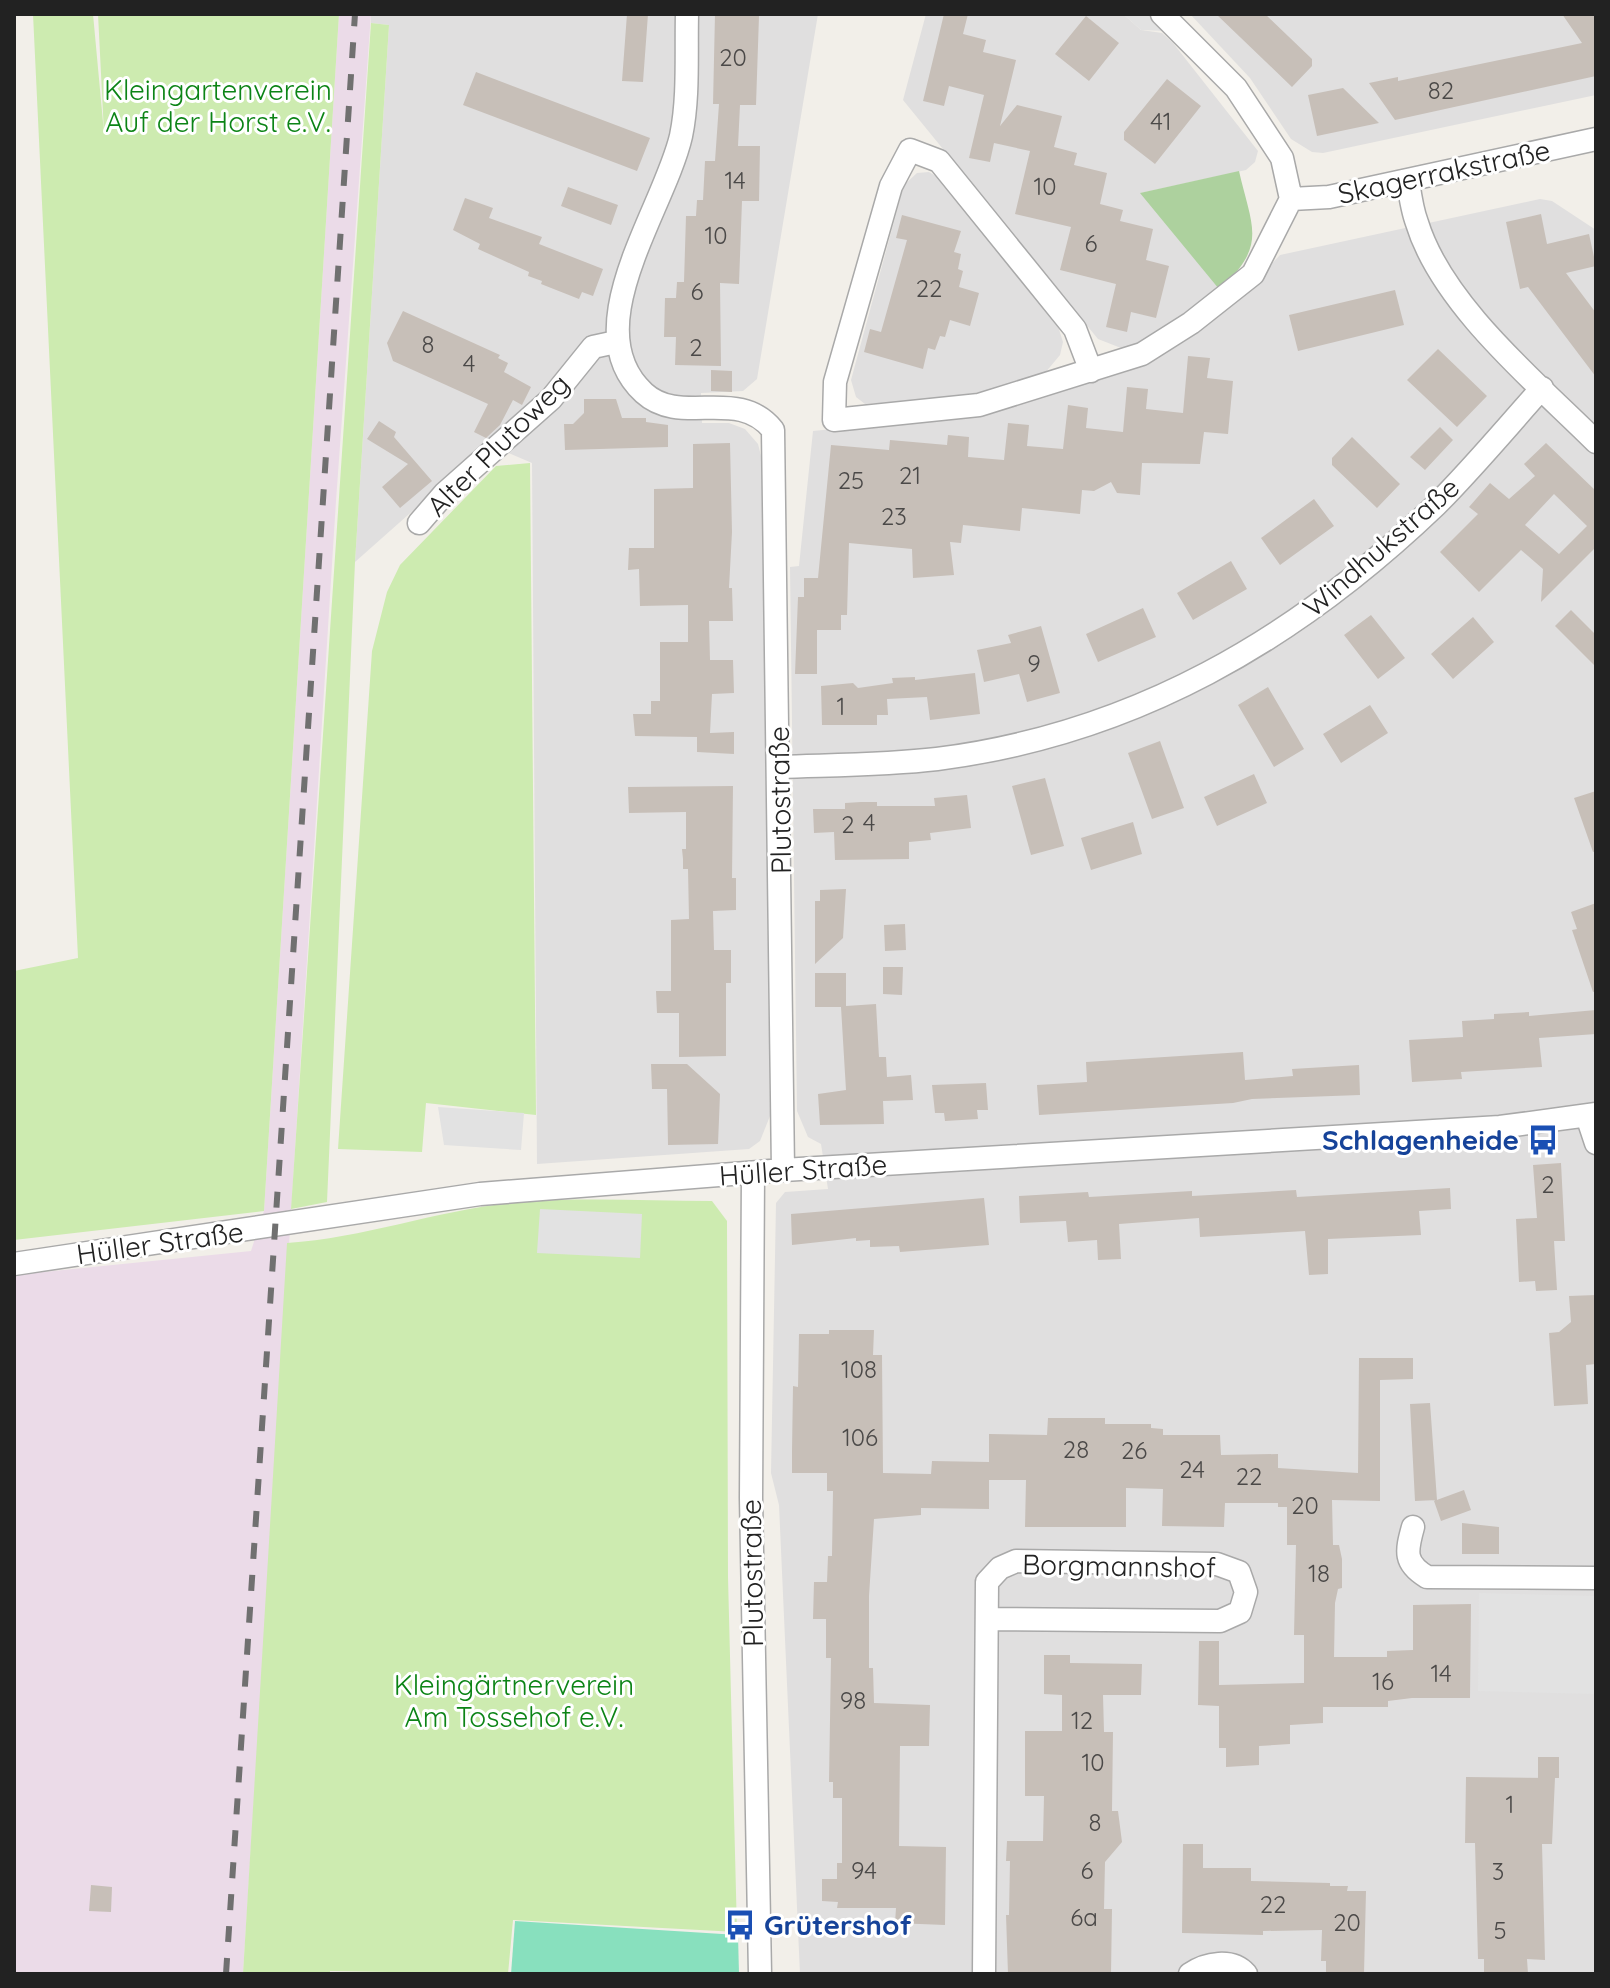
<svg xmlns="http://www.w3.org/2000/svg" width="1610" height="1988" font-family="Quicksand,sans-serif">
  <rect width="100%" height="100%" fill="#f2efe9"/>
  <path fill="#e0dfdf" d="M371,14h447l-61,365 -14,12 -42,2 1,30h27l16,6 13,15 4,16 8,656 -10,25 -11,8 -212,15 -5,-701 -44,-19 -133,118 34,-537 -18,-2z
    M926,14h197l18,16 21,3 11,10 85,108 -3,11 -9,8 -105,23 78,95 -73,53 -25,7 -23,-9 -195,-239z
    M1190,14h406v81l-273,58 -11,-1 -21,-13 -41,-61z
    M929,172l12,7 116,144 6,19 -3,13 -15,18 -54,17 -50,9 -76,5 -9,-7 -5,-17 53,-195 13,-12z
    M1540,199l12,2 44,29v1744h-796l-21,-469 -8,-32 5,-270 9,-11 43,-3 -7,-45 -13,-7 -11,-26 -7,-544 9,-1 14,-135 169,-17 144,-42 31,-14 30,-18 51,-41 42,-44z"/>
  <path fill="#ebdbe8" d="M339,14h32l-35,487 -93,1473h-229v-699l237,-24 13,-40z"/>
  <path fill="#cdebb0" d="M33,14h60l11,119 -6,-119h241l-75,1197 -250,29v-269l64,-13z
    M371,23l18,2 -34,537 -28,640 -36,7z
    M530,463l6,652 -110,-12 -4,49 -84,-3 34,-498 15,-59 13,-27 96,-99z
    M712,1201l15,20 1,356 9,355 -224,-12 -5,54 -178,-3v3h-87l44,-731c80,-5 156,-35 235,-41 62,-5 127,-1 190,-1z"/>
  <path fill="#add19e" d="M1239,171c13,57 29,75 -20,118l-79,-96z"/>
  <path fill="#88e0be" d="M515,1921l223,14 1,39h-228z"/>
  <path fill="#e2e2e2" d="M1123,14h26l17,17 -25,-1z
    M438,1107l86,6 -3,37 -77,-5z
    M540,1209l102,5 -2,44 -103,-5z
    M1479,1593l117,3v98l-118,-3z"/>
  <path fill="#c7bfb8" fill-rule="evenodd" d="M627,14h21l-5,68 -21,-1z
    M715,14l44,2 -3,89h-16l-2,41h22l-1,55h-17l-3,83 -19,-1 1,83 -46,-1 1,-28h-12l1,-39h11l1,-16h7l2,-66h10l1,-16h6l2,-39h10l4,-57h-6z
    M944,14h24l-5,20 23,6 -3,12 33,8 -16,66 17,-21 45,11 -8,31 23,6 -3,12 33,8 -7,31 23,6 -3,11 33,8 -7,31 23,6 -13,52 -25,-6 -4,20 -21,-5 10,-43 -56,-14 11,-43 -56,-13 15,-63 -36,-8 -4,19 -21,-4 15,-63 -35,-9 -5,20 -21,-5z
    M1216,14h49l47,45v7l-20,21z
    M1562,14h34v62l-201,44 -26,-37 29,-6v4l184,-38z
    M1086,16l33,27 -30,38 -34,-27z
    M476,72l174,66 -13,33 -174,-66z
    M1167,79l34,27 -46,58 -31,-24v-8z
    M1343,88l36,35 -62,13 -9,-41z
    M568,187l50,18 -7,20 -50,-19z
    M465,198l28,10 -4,10 53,19 -3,7 64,25 -10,27 -11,-4 -3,7 -38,-15 1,-3 -14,-5 1,-4 -51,-23 2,-5 -27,-14z
    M1541,214l6,30 42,-10 7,32 -30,7 30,40v64l-68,-90 -8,2 -14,-67z
    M902,215l59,16 -7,21 7,2 -3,15 5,2 -4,16 20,6 -9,33 -20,-6 -5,17 -5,-1 -5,14 -7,-2 -5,21 -59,-17 6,-23 11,3 26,-92 -11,-2z
    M1395,290l9,35 -106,26 -9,-36z
    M403,311l97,44 -2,3 10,5 -4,9 27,15 -9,18 -9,-5 -13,25 -14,13 -12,-6 14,-28 -95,-43 -6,-18z
    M1438,349l49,47 -30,31 -50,-47z
    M1188,356l22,2 -3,20 26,3 -5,53 -24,-2 -4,32 -58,-1 -2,32 -23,-2 -6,-11 -17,9 -12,-1 -2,24 -58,-6 -2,23 -57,-6 -2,18 -11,-1 4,33 -41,3 -1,-29 -63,-6 -2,72h-6v15h-24v44h-22l3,-77h6v-19h14l13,-133 58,5 1,-10 57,5 1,-10 21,2 -1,20 36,3 4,-37 21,2 -2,21 36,3 5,-44 20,3 -2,20 37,4 4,-45 21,2 -2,20 37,4z
    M711,370l21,1v21l-21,-1z
    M584,399h32l6,19h24v4l22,3v22l-103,3 -1,-26h9l11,-11z
    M379,421l17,11 -2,5 38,44 -32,27 -18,-21 26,-23 -41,-25z
    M1440,427l13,13 -28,30 -15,-13z
    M1352,437l48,47 -23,24 -45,-43v-7z
    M730,443l2,89 -3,56h3l1,33h-24l1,39h23l1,33 -22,1 -2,39 24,-1v22l-37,-2v-15l-62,-1 -2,-22h18v-13h9v-59h28v-37l-48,1 -1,-37 -11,1 1,-22h25v-59l39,-1v-44z
    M1546,443l50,48v56l-55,55 2,-33 -22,-19 -42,42 -39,-40 38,-38 -9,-7 21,-24 19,16 26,-23 -11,-12zM1554,494l33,32 -28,28 -34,-29z
    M1314,499l20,27 -54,39 -19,-27z
    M1231,561l16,28 -54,31 -16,-27z
    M1143,608l13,29 -58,25 -12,-28z
    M1571,610l25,25v32l-41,-41z
    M1371,615l34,43 -27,21 -34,-44z
    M1473,617l21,25 -41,37 -22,-25z
    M1041,626l19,67 -33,9 -8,-28 -35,8 -7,-32 34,-7 -3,-8z
    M975,673l5,41 -50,6 -3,-23 -40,2 1,16h-11v10h-55l-1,-39 32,-3 5,5 35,-5 -1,-5 23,-1v3z
    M1268,687l36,62 -30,18 -36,-62z
    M1370,705l18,28 -47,30 -18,-29z
    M1160,741l24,67 -32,11 -24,-66z
    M1254,774l13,29 -50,23 -13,-29z
    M1045,778l19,68 -33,9 -19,-69z
    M733,786l-1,92h4v32l-23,1 1,39h17v33h-5v73l-47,1v-44h-22l-1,-22h15v-71l18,-1 -1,-50h-5v-10l-1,-10h4v-37l-57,1 -1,-26z
    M1596,791v60l-3,1 -19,-54z
    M967,795l4,33 -41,5 1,7 -22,2v17l-74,1 -1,-28 -20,1 -1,-24h32v-6l16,-1h16v4h58l-1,-8z
    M1133,822l9,32 -51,16 -10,-32z
    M846,889l-3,49 -28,26v-63h5v-11z
    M1596,903v88l-3,1 -21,-62 5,-1 -6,-17z
    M905,924l1,26 -21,1 -1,-26z
    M883,967h20l-1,28 -19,-1z
    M815,973h31v33l30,-2 3,53h7l1,20 24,-2 2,25 -30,1 1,23 -64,1 -2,-31 28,-4 -5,-83h-26z
    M1596,1010v24l-57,4 3,29 -81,5 1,7 -50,3 -3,-42 54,-3 -1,-16 32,-2v-5l35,-2v4z
    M1243,1052l2,28 48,-4 -1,-7 67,-4 1,30 -108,4 -19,4 -194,12 -2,-30 50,-3 -1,-20z
    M651,1064h36l33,30 -2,50 -50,1 -1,-56h-15z
    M986,1083l2,27h-11l1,9 -33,2 -1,-8h-9l-3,-28z
    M1561,1163l4,78h-11l3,49 -21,1 -1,-10 -16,1 -3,-63 21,-1 -4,-53z
    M1450,1188l1,21 -32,2 2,24 -93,4v35l-19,1 -4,-44 -105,6 -1,-19 -80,6 2,35 -23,1 -1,-20 -29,2 -2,-21 -46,2 -1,-27 69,-4 1,5 103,-6v5l104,-6 1,7z
    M984,1198l5,47 -89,7 -1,-6 -29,1v-7l-14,1v-3l-64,7 -1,-31z
    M1596,1295v69l-10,1 2,39 -34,2 -5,-73 10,-1 12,-10 -2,-26z
    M829,1330h45l-1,25h9l1,118 48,1 1,-13 57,1v47l-68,-1v7l-47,4 -5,77v72h4l1,35 56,2 -1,41h-29l-1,100 47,1 -1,78 -50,-2 1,-15h-59l1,-6 -16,-1v-22h15v-16h5v-65h-9v-16h-4l2,-124h-5v-39h-13l1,-37h13l1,-26h4l1,-65h-6v-18h-35v-22l1,-65 5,1 1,-53h30z
    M1359,1358h54v21l-33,1v121l-48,-1 1,45h6l3,14v29l-4,1 -3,14 -1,54h53v-6l26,-1v-45l58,-1 -1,94h-58l-24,3v6h-65v16l-33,2v19l-31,2v19l-33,2v-19h-7v-42l-21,-1 1,-64h20v44l85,-2v-48h-10l2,-90h-9v-38h-9v-4h-53l-1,24 -62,-1 1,-37 -37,-1v39h-101l1,-47h-37v-46l58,1 1,-17h57v6h46v4l12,1v6h57l1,20 57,-1v14l80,5z
    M1430,1403l7,97 -22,1 -5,-97z
    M1464,1490l7,20 -30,11 -7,-20z
    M1462,1523l37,4v27h-37z
    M1044,1655h26v8l72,1 -1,31h-38l1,37h9l-1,79h6l4,31 -17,20 -1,47h8l-1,65h-103l-2,-59h3l1,-54h-4l1,-20h36l1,-45h-19v-65h37v-36l-18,-1z
    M1538,1757h21v21h-21z
    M1466,1777l89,1 -3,66h-10l3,116 -18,-1 1,15h-44v-15h-6l-3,-116h-10z
    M1183,1844h20v24h48v13l79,2v3h18l-1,5h19l-2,83h-38v-13h-5l1,-31 -59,1v4l-81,-2z
    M91,1885l21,2 -1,25 -22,-1z"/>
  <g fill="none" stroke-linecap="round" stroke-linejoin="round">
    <g stroke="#a9a9a9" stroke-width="25">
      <path id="street" d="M687,14c-1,40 2,84 -6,122 -17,74 -107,193 -37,257 37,34 94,-7 129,37l10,740
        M1162,14l74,74 46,70 9,41
        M1408,181c2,14 4,29 9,42 25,82 120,160 179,219
        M1291,199l38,-2 267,-58
        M1091,371l-16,-42 -136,-168 -29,-11 -19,36 -56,196 -1,38 145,-15 163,-51 49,-31 62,-49 38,-75
        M419,523l26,-30 106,-94 42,-52 23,-5
        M780,767c52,-2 105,-2 157,-8 197,-25 358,-119 499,-254 37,-37 71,-78 106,-117
        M1587,1116l9,27
        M753,1173l-2,325 9,476
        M14,1264l466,-70 303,-24 717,-43 96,-13
        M1413,1527c-7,25 -9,36 14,50l169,1
        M984,1974l3,-392 13,-14 16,-7 201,3 22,8 7,20 -6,20 -20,9 -231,-2
        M1190,1974c16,-11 42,-16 56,0"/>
    </g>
    <use href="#street" stroke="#fff" stroke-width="22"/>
    <path stroke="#707070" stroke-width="6" stroke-dasharray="16 16" stroke-linecap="butt" d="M226,1974l129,-1960"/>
  </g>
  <defs>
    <g id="bus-bare" transform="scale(2.4)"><path d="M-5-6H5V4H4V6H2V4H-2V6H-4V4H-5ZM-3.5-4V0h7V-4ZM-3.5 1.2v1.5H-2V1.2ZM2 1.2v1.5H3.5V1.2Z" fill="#1a4fb4" stroke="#fff" stroke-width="2.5" paint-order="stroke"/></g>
  </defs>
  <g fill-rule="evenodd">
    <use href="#bus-bare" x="1543" y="1140"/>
    <use href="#bus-bare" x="740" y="1925"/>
  </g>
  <g text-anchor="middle" stroke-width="6" stroke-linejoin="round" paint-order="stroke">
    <g font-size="24" fill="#4b4948">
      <text x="733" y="66">20</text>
      <text x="1441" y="99">82</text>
      <text x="1161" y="130">41</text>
      <text x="735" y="189">14</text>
      <text x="1045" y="195">10</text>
      <text x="716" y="244">10</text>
      <text x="1091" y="252">6</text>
      <text x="929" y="297">22</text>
      <text x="697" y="300">6</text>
      <text x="428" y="353">8</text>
      <text x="696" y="356">2</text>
      <text x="469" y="372">4</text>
      <text x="910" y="484">21</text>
      <text x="851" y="489">25</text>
      <text x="894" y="525">23</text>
      <text x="1034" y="672">9</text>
      <text x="841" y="715">1</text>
      <text x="869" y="831">4</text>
      <text x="848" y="833">2</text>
      <text x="1548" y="1193">2</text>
      <text x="859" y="1378">108</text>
      <text x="860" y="1446">106</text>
      <text x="1076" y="1458">28</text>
      <text x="1134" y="1459">26</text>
      <text x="1192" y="1478">24</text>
      <text x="1249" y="1485">22</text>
      <text x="1305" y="1514">20</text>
      <text x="1319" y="1582">18</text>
      <text x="1441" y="1682">14</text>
      <text x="1383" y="1690">16</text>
      <text x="853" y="1709">98</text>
      <text x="1082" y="1729">12</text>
      <text x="1093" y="1771">10</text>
      <text x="1510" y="1813">1</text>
      <text x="1095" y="1831">8</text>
      <text x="864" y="1879">94</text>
      <text x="1087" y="1879">6</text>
      <text x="1498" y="1880">3</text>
      <text x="1273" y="1913">22</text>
      <text x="1084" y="1926">6a</text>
      <text x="1347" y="1931">20</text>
      <text x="1500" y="1939">5</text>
    </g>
    <g font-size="28" fill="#0c8416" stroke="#fff">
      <text x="218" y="100">Kleingartenverein<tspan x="218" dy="32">Auf der Horst e.V.</tspan></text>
      <text x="514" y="1695">Kleingärtnerverein<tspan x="514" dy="32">Am Tossehof e.V.</tspan></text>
    </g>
    <g font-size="28" fill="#222" stroke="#fff">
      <text transform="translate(1444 172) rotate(-12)" y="10">Skagerrakstraße</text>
      <text transform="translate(498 445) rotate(-45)" y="10">Alter Plutoweg</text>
      <text transform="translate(1381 547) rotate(-41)" y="10">Windhukstraße</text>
      <text transform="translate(780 800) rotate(-91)" y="10">Plutostraße</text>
      <text transform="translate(803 1170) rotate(-4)" y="10">Hüller Straße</text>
      <text transform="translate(160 1243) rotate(-8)" y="10">Hüller Straße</text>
      <text transform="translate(1119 1566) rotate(1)" y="10">Borgmannshof</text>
      <text transform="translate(752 1573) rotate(-91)" y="10">Plutostraße</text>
    </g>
    <g font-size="28" font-weight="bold" fill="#164399" stroke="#fff" text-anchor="end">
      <text x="1519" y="1150">Schlagenheide</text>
      <text x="764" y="1935" text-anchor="start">Grütershof</text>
    </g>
  </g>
  <rect width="1610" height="1988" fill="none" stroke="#222222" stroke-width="32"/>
</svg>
